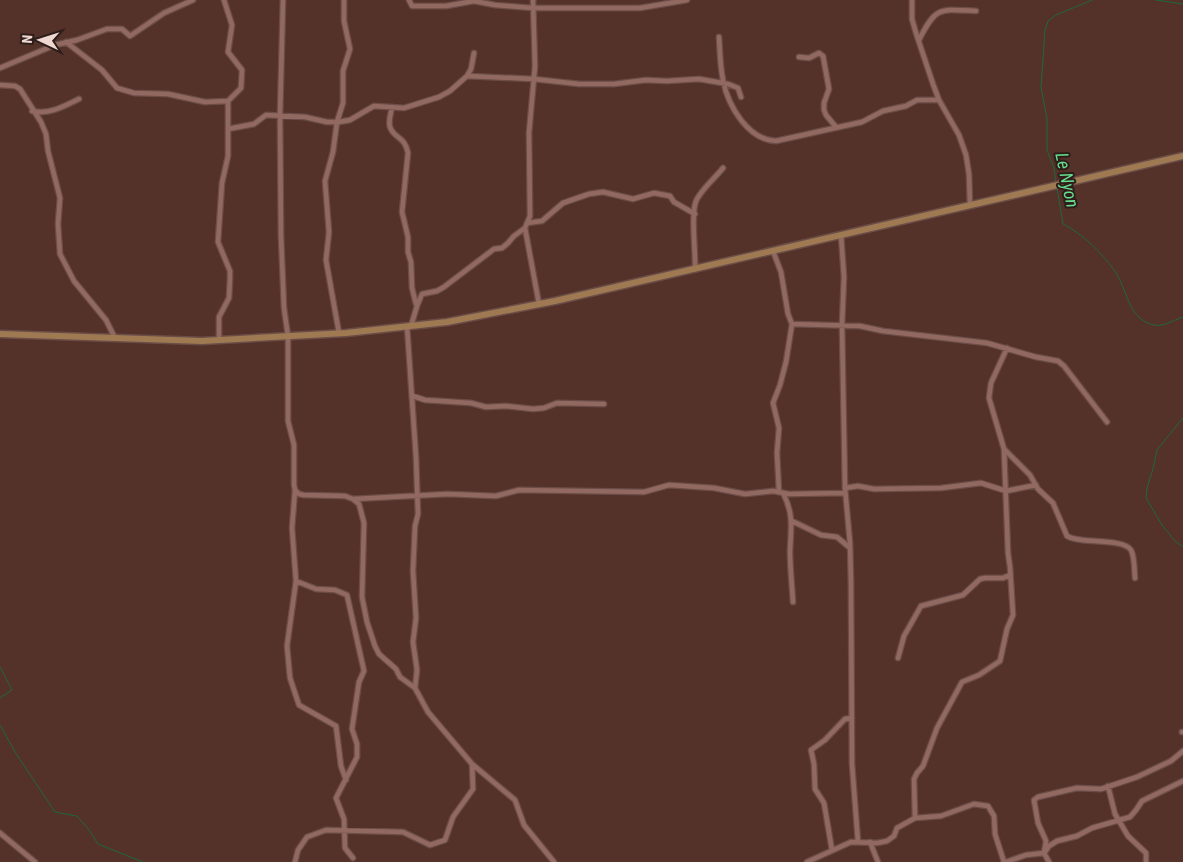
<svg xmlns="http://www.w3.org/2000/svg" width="1183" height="862" font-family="'Roboto Condensed',sans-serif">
  <rect width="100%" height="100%" fill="#543129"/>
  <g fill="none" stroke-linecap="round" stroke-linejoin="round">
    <path stroke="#20683b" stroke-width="1" d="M1156,0l27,4
      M1056,184l-2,-16 -7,-18v-31l-6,-32 4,-57 3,-9 8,-6 36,-15
      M1057,188l6,36c20,10 38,28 51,46 14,19 13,49 40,55 11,2 19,-5 29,-8
      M1183,418l-26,32 -4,19 -6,19 -1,10 16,27 13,16 8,6
      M0,667l12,23 -12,8
      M0,725l15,27 40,60 22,4 12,14 9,14 45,18"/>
    <g stroke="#6b4d47" stroke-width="7">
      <path id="street" d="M283,0l-3,116 1,120 3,72 4,28v85l6,24v40l1,5 -3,38 4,53 -9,65 3,32 9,27 37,21 5,40 5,14
        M409,0l3,6h34l28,-5 21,4 38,3h107l47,-8
        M912,0v19l4,14 17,51 6,16 20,35 7,20 3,19 1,31
        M719,37c1,15 1,29 4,43 5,26 25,60 53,61l86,-19 21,-11 23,-5 11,-6h22
        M919,40c17,-34 21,-31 57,-29
        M66,42l36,28 15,18 17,5 34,1 37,8 23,-1
        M799,57l10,1 10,-5 4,3 6,33 -5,14v7l2,5 10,12
        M0,68l55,-23 22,-5 30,-11h15l8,7 34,-23 29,-13
        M467,76l67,3 45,5h35l32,-4 21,1 32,-2 29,5 10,4 3,9
        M0,85l15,1 5,3 21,33 5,12 2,17 12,47 -2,26 2,30 14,27 32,39 9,18
        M392,107c-1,6 -4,14 -2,20 4,12 15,9 18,26l-6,59 6,25v15l3,10 1,26 4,16
        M32,111c18,4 32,-5 47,-12
        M228,129l26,-5 12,-9 39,2 22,5h12l11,-2 24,-14 30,2 35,-11 11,-6 17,-15 4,-7 3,-16
        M527,223l15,-2 21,-18 26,-9 14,-2 30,7 21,-6 16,3 4,6 21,12
        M525,228l14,76
        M841,235l3,42 -2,48 3,163 5,55 1,40 1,181 6,78
        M773,251l8,21 7,42 4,10 -6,38 -6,23 -7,18 6,25 -2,25 2,39
        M695,269c1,-16 -5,-59 2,-70 6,-11 18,-21 26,-31
        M792,324l68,2 23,5 104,12 49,14 22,4 6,5 43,56
        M407,326l9,131 2,57 -3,12 -2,45 3,47 -3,24 4,28 -2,18
        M411,326l6,-20 5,-12 15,-3 7,-4 50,-38 8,-1 6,-5 6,-7 11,-8 5,-12 -1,-83 6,-67 -2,-66
        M339,333l-13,-73 3,-28 -4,-51 8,-29 4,-30 6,-19v-32l7,-22 -6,-28v-21
        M219,340v-23l10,-19 1,-19v-8l-12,-29 4,-59 6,-27v-55l13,-13 1,-18 -14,-18 4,-27 -8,-25
        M413,396l12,4 46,3 15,4 20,-1 27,3 11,-1 13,-5 47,1
        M1004,449l26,26 8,14 15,14 14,33c5,3 9,3 15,4 11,2 43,0 49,10 4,8 3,19 4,28
        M845,488l13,-2 16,3 67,-1 40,-5 25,8 30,-6
        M295,490l4,4 5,1 41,1 8,3 6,5 5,19 -2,74 5,25 8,24 4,8 17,15 4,8 15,11 13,24 44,52 43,36 9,25 30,37
        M783,493c11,21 8,35 7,58 0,17 2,34 3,51
        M353,499l95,-5 48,2 23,-6 125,2 25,-7 45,3 31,6 28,-3 16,3 56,-1
        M792,521l29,14 16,2 13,11
        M296,581l20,8 19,1 12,5 17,76 -5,11 -7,47 5,15v13l-21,41 8,21 1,29 8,10
        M898,658l6,-22 17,-30 42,-11 17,-16 5,-1h18l7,-3
        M1182,732h1
        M1108,786l7,28 13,22 18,17v9
        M915,818l-1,-39 3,-6 6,-7 14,-38 25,-46 17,-7 21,-14 7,-32 6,-14 -3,-48 -2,-14 -4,-104 -15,-51 2,-15 16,-35
        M0,833l35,29
        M870,842l8,20
        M832,850l-8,-47 -9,-14 -1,-25 -3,-14 14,-10 20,-21 7,-1
        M1045,852l4,-6 8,-5 20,-5 15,-8 38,-11 6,-7 6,-9 41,-20
        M1044,853l2,-12 -8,-18 -4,-23 4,-3 39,-9 24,1 36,-12 34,-16 12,-10
        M295,862l3,-12 9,-13 19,-7 77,2 27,13 15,-5 8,-23 20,-28 -1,-25
        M807,862l44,-20 26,1 10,-2 7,-5 3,-8 18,-10 26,-2 33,-12 14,2 6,10 1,18 9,28
        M1006,862l20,-7 18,-2 5,9"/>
    </g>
    <g stroke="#6b4d47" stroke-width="9">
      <path id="secondary" d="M0,334l202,7 144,-8 101,-11 108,-21 628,-145"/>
    </g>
    <use href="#street" stroke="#916961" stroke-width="4.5"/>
    <use href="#secondary" stroke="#9e7952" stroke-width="6"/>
  </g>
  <g text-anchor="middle" stroke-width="4" stroke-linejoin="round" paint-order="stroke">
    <g font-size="18" font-style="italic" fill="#66df8f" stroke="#2e1e1a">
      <text transform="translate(1067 180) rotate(78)" y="6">Le Nyon</text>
    </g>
  </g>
  <g transform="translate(40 40) rotate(274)" stroke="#2e1e1a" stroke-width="4" paint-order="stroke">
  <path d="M0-4L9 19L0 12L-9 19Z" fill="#efd7d2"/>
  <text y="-8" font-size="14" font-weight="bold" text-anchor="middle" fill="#efd7d2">N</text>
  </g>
</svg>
